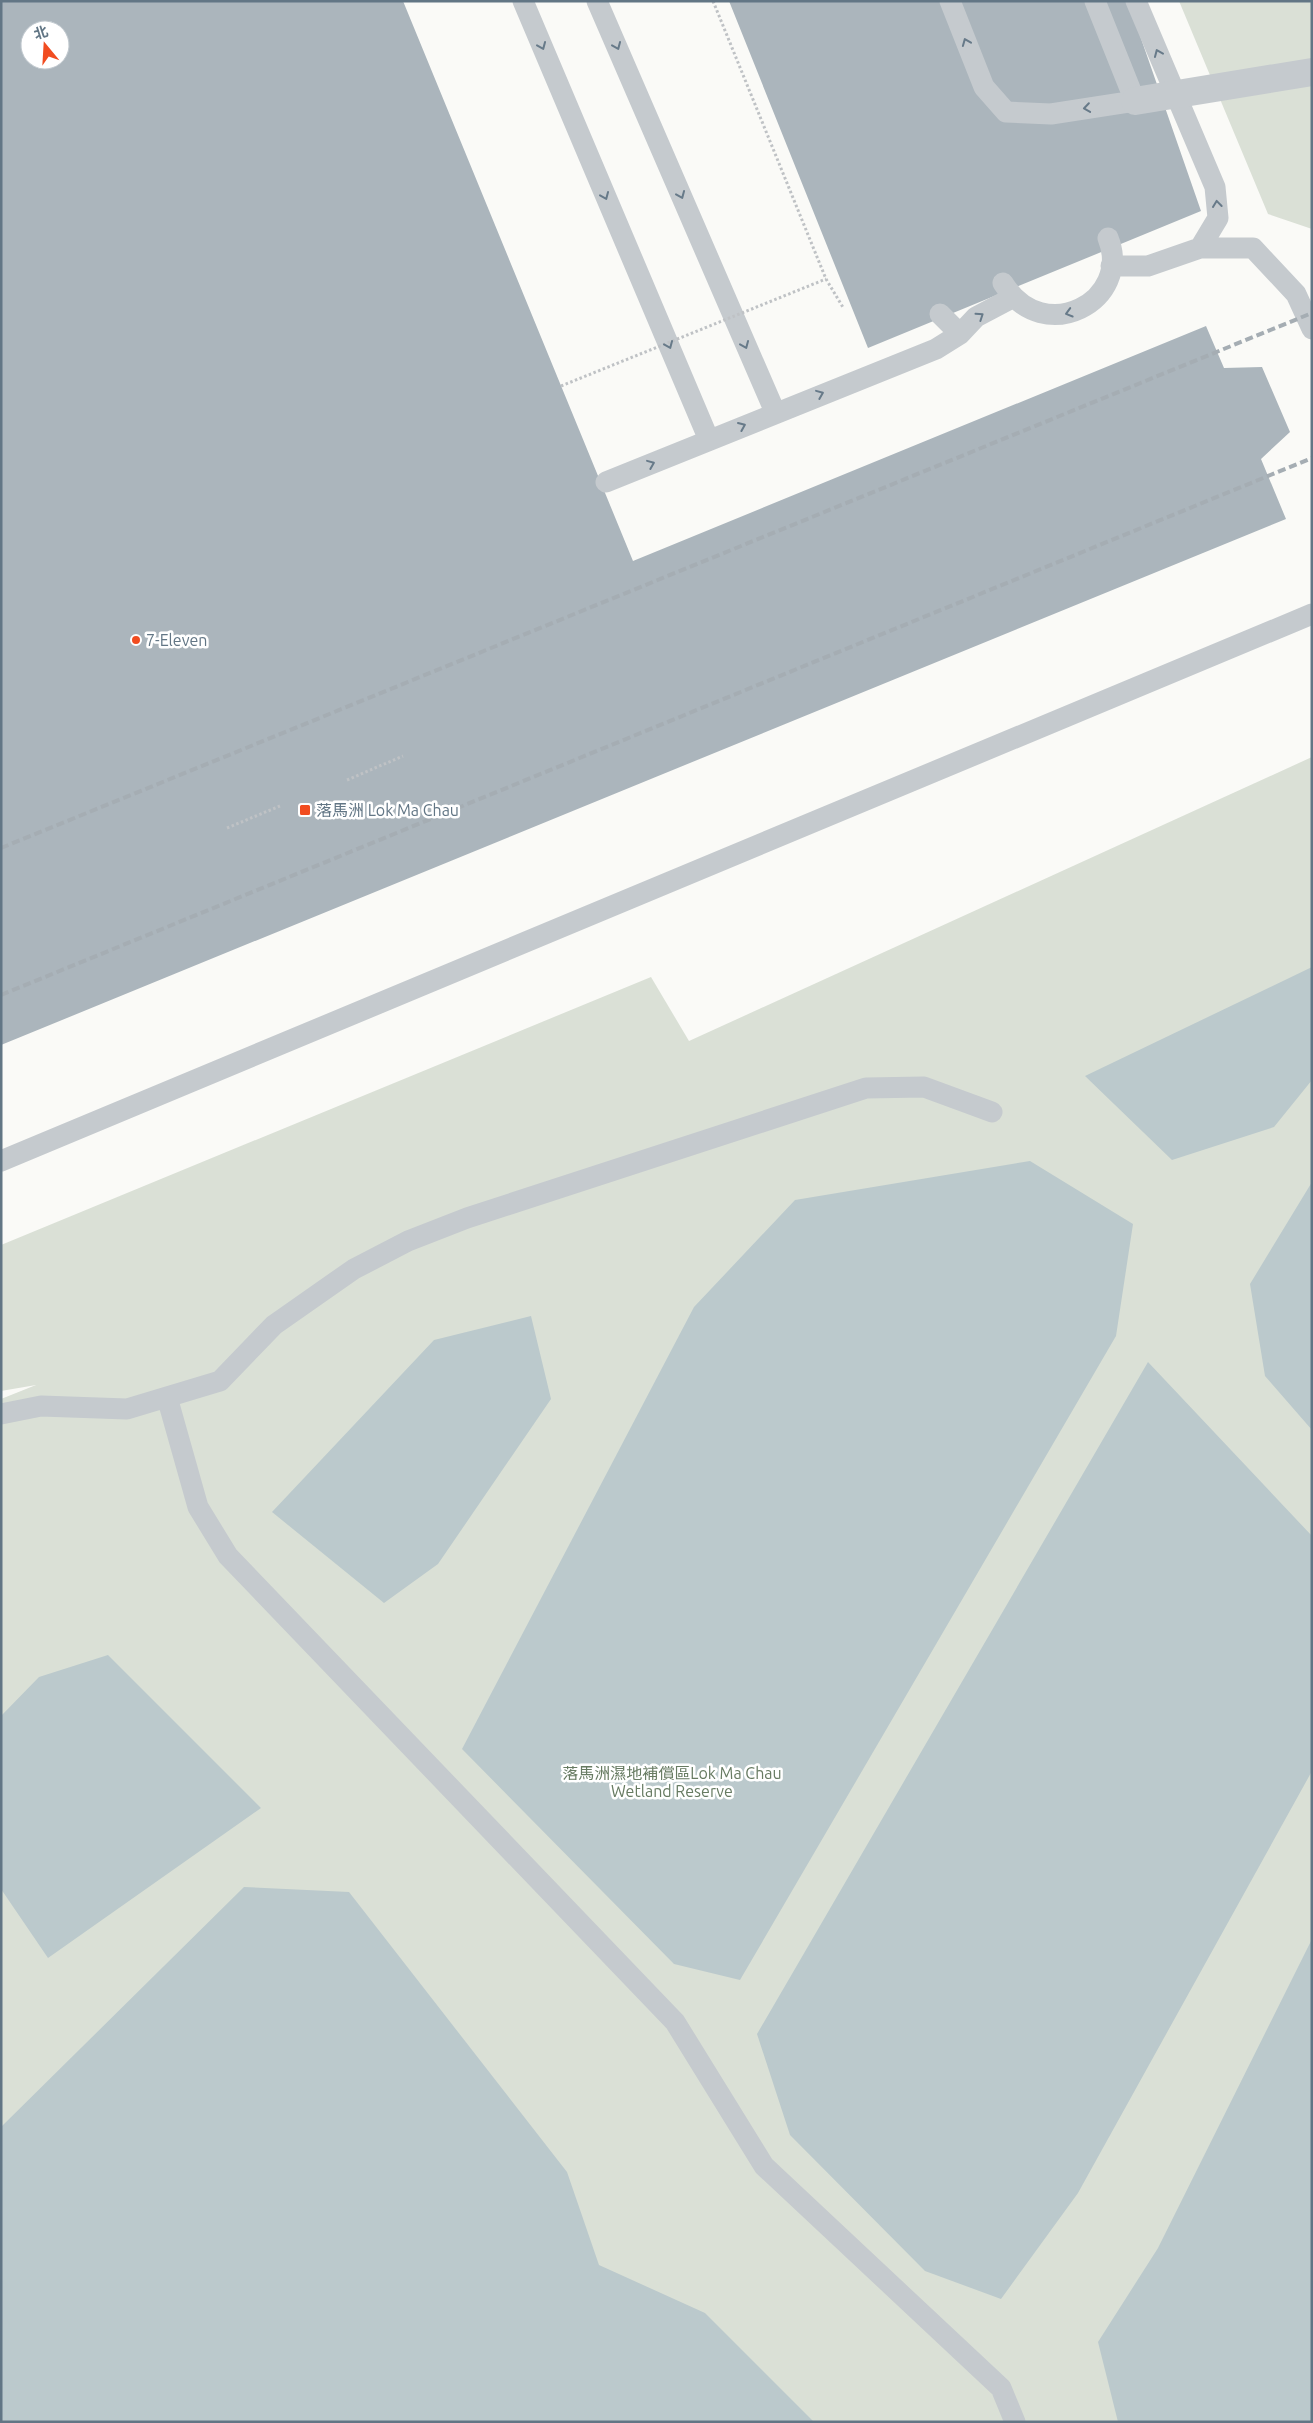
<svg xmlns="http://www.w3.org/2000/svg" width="1313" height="2423" font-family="Ubuntu,'Noto Sans SC',sans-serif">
  <rect width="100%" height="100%" fill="#fafaf7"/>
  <path fill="#dae0d6" d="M1179,1h133v228l-44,-15z
    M1312,757v1665h-1311v-1023l35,-14 -35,6v-146l650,-268 38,64z"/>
  <path fill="#bbc9cc" d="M1312,967v113l-38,47 -102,33 -87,-84z
    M1030,1161l103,63 -17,112 -376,644 -66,-16 -212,-215 232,-442 101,-107z
    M1312,1182v248l-47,-54 -15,-92z
    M531,1316l20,83 -113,165 -54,39 -112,-91 162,-172z
    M1148,1362l164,174v235l-234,422 -77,106 -76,-28 -135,-136 -33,-101z
    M108,1655l153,153 -213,150 -47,-69v-173l38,-39z
    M244,1887l105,5 218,280 32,93 106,48 109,109h-813v-295z
    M1312,1939v483h-194l-20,-80 60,-94z"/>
  <path fill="#abb5bc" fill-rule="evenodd" d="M1,1h402l230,560 573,-235 18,42 38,-1 28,65 -29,27 25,60 -1285,526zM30,30h30v30h-30z
    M729,1h399l73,210 -333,137z"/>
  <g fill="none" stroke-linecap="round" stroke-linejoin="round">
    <path stroke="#bfc2c5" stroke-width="3" stroke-dasharray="2.5 2.5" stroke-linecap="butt" d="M713,1l113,278 18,30
      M347,780l56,-24
      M227,828l53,-22"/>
    <path stroke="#c5cace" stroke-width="21" d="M523,1l186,439
      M597,1l178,411
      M950,1l34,86 22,25 45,2 84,-13 -40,-100
      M1136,1l79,186 3,31 -18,30
      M1111,266h37l52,-18h53l43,46 16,35
      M1003,283c41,66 130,17 105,-45
      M940,314l20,20
      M606,482l330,-133 24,-15 16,-17 36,-19
      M1,1161l1311,-547
      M167,1397l31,110 30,49 447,466 89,144 237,222 14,34
      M1,1414l40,-8 86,3 93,-28 54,-56 80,-56 54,-28 59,-23 399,-130 58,-1 68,25"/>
    <path stroke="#a5adb3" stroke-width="4" stroke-dasharray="8 4" stroke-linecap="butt" d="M1,848l1311,-535
      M1,995l1311,-537"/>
    <path stroke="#bfc2c5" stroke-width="3" stroke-dasharray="2.5 2.5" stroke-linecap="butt" d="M561,386l265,-107"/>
    <path stroke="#c5cace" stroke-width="28" d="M1135,101l177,-29"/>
  </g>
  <defs><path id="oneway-chevron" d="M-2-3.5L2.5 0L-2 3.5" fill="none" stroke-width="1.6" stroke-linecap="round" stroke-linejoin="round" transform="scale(1.25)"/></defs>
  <g stroke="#677a89">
    <use href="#oneway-chevron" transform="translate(966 42) rotate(-112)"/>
    <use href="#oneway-chevron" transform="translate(542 46) rotate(67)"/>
    <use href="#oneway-chevron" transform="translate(617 46) rotate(67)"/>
    <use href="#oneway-chevron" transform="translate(1158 53) rotate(-113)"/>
    <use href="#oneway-chevron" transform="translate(1087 108) rotate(172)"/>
    <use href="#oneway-chevron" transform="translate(681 195) rotate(67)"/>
    <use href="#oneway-chevron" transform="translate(605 196) rotate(67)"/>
    <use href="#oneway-chevron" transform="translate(1217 204) rotate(-97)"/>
    <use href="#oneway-chevron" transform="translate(1069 313) rotate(164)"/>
    <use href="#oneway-chevron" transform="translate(980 316) rotate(-34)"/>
    <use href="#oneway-chevron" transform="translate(669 345) rotate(67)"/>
    <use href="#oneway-chevron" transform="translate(745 345) rotate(67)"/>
    <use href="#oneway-chevron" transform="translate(820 394) rotate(-22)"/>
    <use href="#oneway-chevron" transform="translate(742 426) rotate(-23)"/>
    <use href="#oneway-chevron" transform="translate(651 464) rotate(-22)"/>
  </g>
  <g fill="#f14c20" stroke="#fff" stroke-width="2">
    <circle cx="136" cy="640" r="5"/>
    <rect x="299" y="804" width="12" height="12" rx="2.5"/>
  </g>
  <g text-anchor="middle" stroke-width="5" stroke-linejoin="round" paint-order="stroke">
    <g font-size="16" fill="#627685" stroke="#fff" text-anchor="start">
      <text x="146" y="646">7-Eleven</text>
      <text x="316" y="816">落馬洲 Lok Ma Chau</text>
    </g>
    <g font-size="16" fill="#677b62" stroke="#fff">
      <text x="672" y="1779">落馬洲濕地補償區Lok Ma Chau<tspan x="672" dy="18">Wetland Reserve</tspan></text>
    </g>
  </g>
  <rect width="1313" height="2423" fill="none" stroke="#627685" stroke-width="5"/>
  <g transform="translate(45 45) rotate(342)"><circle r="24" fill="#ffffff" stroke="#c0c8ce"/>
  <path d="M0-4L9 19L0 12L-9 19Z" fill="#f14c20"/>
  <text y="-8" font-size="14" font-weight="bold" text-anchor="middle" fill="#627685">北</text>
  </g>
</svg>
